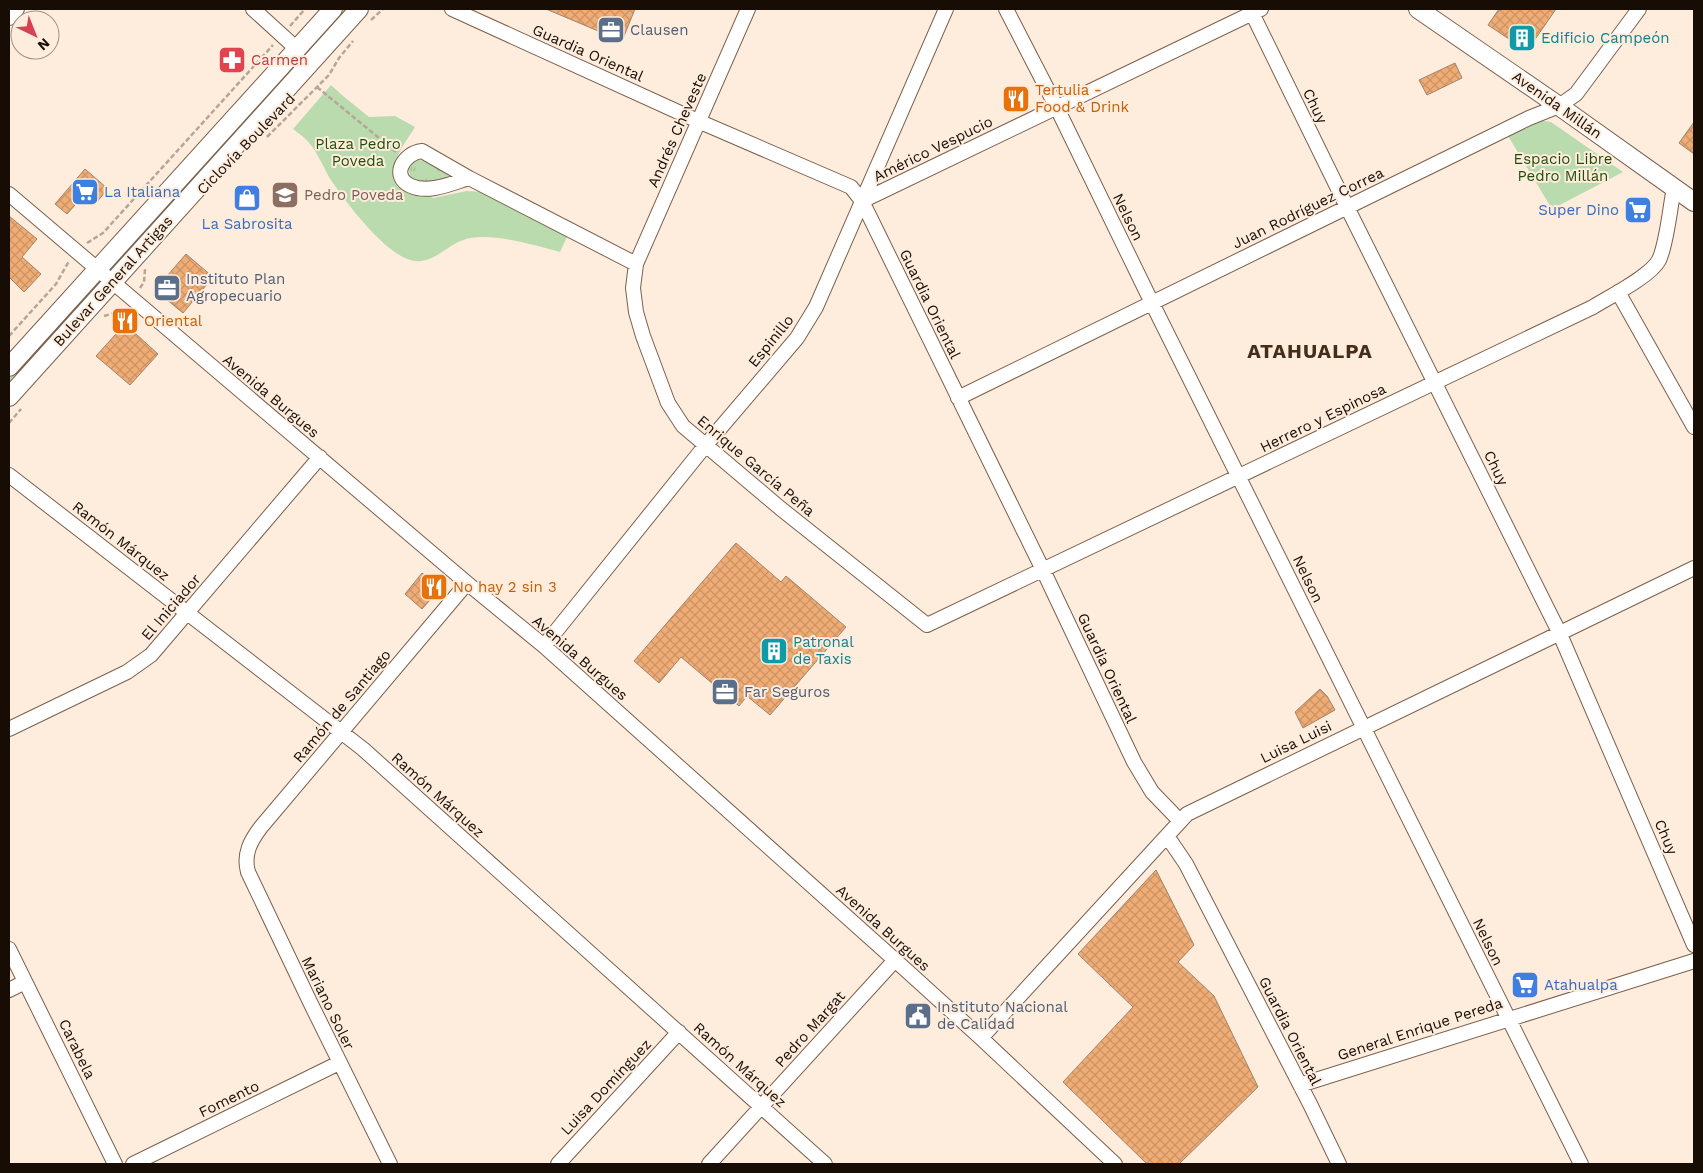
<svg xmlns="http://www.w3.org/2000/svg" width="1703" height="1173" font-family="'Work Sans',sans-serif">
  <defs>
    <pattern id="grass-tufts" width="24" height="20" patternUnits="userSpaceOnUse" patternTransform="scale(1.25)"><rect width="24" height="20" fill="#badbae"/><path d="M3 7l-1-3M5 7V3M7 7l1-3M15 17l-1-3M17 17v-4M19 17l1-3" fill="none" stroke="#9fbb94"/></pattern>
    <pattern id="building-cross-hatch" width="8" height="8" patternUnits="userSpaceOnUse" patternTransform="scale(1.25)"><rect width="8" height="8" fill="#efac75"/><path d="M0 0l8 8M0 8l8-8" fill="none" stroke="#cc9364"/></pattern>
  </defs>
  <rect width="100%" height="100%" fill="#feecdd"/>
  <path fill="url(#grass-tufts)" d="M344,9h2l-231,255h-1z
    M418,159l29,13 1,2 -1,5c-11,2 -35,9 -38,-7 -1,-7 4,-10 9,-13z
    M93,287l1,1 -85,94v-3z"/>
  <path fill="#badbae" d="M331,85l12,11 26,21 26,-1 20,11c-10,17 -39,52 -8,66 10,4 17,-1 26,5l34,-7 17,1 83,45 -7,15c-25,-7 -73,-21 -97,-12 -17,6 -29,23 -48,21 -27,-2 -72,-62 -86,-84 -6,-11 -11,-23 -19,-33 -4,-6 -12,-11 -17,-15z
    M1539,120l12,2 72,50 -71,37 -44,-73z"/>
  <path fill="url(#building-cross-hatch)" stroke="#a0846e" d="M546,9h89l-13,32z
    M1499,9h57l-29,42 -39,-26z
    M1455,63l7,15 -35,17 -8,-15z
    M1694,122v32l-15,-11z
    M85,169l23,20 -13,15 -11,-9 -17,19 -12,-10z
    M9,216l28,23 -15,18 19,17 -17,18 -15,-15z
    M186,254l27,23 -30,36 -28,-23z
    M125,324l33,30 -28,31 -34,-29z
    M736,543l45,39 5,-6 60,51 -76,88 -23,-19 -8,10 -58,-49 -22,26 -25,-22z
    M422,573l14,11 2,7 -16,18 -17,-15z
    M1320,689l7,7 8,14 -32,18 -8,-16z
    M1156,870l38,75 -16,17 36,34 44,91 -79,77h-32l-84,-82 70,-75 -55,-53z"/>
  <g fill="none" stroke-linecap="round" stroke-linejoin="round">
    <g stroke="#7c614c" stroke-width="16">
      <path id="minor" d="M253,9l44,40
        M452,9l246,112 153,66 11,14 181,369 91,192 18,30 28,29
        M1006,9l51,99 95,195 429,861
        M1252,13l95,194 212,425 135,313
        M9,18l8,-9
        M469,178c-17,5 -40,16 -58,8 -21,-9 -8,-33 11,-35l47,27 167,86 -3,24 3,24 7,24 25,67 15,23 97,82 147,117 666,-318c16,-10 58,-31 66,-47 8,-17 11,-53 15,-72
        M9,194l458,389 77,63 351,314 86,78 134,126
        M862,201l399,-192
        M636,264l112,-255
        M1618,292l76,135
        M958,398l571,-280 30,-12 17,-12 63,-85
        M9,475l354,274 462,415
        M544,646l161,-200 92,-108 19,-31 130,-298
        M9,729l118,-57 24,-17 169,-198
        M1167,836l19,28 124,240 29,60
        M9,949l106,215
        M9,990l16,-8
        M981,1038l206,-224 507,-246
        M1300,1085l394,-124
        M133,1164l206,-101
        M390,1164l-80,-162 -62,-130c-5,-18 3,-32 13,-45l206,-244
        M558,1164l121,-132
        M709,1164l186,-204"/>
    </g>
    <g stroke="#7c614c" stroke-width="20">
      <path id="major" d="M1418,9l141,97 135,96
        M9,367l324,-358
        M9,397l350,-388"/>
    </g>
    <path stroke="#b5a699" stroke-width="2.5" stroke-dasharray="5 2.5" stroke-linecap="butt" d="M371,20l12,-11
      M290,26l15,-17
      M317,87l79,65
      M267,137l62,-62 10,-17 14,-17
      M87,243l16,-10 170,-188
      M140,288l4,-6 1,-13
      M104,316l17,-5 3,-3
      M9,336l47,-52 13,-23
      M9,423l12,-14"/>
    <use href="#minor" stroke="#fff" stroke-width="14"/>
    <use href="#major" stroke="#fff" stroke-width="18"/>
  </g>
  <defs>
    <g id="office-square" transform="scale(1.4375)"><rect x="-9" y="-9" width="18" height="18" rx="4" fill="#5c6f8a" stroke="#feecdd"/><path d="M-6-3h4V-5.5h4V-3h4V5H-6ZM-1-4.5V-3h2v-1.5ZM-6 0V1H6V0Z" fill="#fff"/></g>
    <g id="building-square" transform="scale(1.4375)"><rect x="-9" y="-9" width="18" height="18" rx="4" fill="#0f9aa8" stroke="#feecdd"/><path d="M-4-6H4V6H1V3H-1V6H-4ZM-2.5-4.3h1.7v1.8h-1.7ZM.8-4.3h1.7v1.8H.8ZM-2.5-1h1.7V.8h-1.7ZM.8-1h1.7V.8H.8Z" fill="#fff"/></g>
    <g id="pharmacy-square" transform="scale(1.4375)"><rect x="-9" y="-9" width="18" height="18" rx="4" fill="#e0444e" stroke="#feecdd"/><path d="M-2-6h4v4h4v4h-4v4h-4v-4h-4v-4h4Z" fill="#fff"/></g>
    <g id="restaurant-square" transform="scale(1.4375)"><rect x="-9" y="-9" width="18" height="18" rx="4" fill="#e8710a" stroke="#feecdd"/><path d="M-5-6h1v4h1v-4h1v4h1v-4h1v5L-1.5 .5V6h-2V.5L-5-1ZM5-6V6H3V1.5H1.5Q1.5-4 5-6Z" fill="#fff"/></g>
    <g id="supermarket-square" transform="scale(1.4375)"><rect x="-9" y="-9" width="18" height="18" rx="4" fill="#3f7fe0" stroke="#feecdd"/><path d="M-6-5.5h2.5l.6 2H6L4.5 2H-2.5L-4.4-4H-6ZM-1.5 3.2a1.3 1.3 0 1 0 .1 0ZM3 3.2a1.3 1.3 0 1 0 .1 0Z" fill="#fff"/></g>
    <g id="university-square" transform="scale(1.4375)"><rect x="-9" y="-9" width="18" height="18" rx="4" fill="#8d6e63" stroke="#feecdd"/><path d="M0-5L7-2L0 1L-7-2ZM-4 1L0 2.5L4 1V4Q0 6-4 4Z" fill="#fff"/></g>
    <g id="shop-square" transform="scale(1.4375)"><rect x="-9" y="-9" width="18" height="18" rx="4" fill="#3f7fe0" stroke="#feecdd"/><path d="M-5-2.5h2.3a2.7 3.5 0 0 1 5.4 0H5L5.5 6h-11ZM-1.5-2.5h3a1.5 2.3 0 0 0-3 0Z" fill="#fff"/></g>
    <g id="civic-square" transform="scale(1.4375)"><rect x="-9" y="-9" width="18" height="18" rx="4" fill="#5c6f8a" stroke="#feecdd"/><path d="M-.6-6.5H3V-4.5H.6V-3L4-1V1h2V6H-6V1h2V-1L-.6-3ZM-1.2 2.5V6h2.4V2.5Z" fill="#fff"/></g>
  </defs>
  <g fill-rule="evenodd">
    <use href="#office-square" x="611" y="30"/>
    <use href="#building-square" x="1522" y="38"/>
    <use href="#pharmacy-square" x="232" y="60"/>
    <use href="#restaurant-square" x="1016" y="99"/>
    <use href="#supermarket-square" x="85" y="192"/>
    <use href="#university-square" x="285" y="195"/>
    <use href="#shop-square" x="247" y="198"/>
    <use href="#supermarket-square" x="1638" y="210"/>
    <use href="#office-square" x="167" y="288"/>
    <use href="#restaurant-square" x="125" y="321"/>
    <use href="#restaurant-square" x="434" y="587"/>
    <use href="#building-square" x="774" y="651"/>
    <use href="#office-square" x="725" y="692"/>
    <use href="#supermarket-square" x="1525" y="985"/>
    <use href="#civic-square" x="918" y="1016"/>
  </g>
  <g text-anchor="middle" stroke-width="4" stroke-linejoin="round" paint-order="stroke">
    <g font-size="15" fill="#4e5e75" stroke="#feecdd" text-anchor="start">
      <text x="630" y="35">Clausen</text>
      <text x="186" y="284">Instituto Plan<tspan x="186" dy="17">Agropecuario</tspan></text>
      <text x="744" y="697">Far Seguros</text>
      <text x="937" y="1012">Instituto Nacional<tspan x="937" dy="17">de Calidad</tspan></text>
    </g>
    <g font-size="15" fill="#0d838f" stroke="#feecdd" text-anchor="start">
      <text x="1541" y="43">Edificio Campeón</text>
      <text x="793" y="647">Patronal<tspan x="793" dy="17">de Taxis</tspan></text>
    </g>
    <g font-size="15" fill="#170d05" stroke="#feecdd">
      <text transform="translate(588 53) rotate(24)" y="5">Guardia Oriental</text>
      <text transform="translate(1557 105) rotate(35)" y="5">Avenida Millán</text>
      <text transform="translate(1315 106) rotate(64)" y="5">Chuy</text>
      <text transform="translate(677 130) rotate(-66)" y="5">Andrés Cheveste</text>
      <text transform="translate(246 144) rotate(-46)" y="5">Ciclovía Boulevard</text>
      <text transform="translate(933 149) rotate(-26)" y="5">Américo Vespucio</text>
      <text transform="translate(1308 208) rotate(-26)" y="5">Juan Rodríguez Correa</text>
      <text transform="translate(1128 217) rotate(64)" y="5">Nelson</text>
      <text transform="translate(113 281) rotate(-48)" y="5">Bulevar General Artigas</text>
      <text transform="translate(930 304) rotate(64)" y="5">Guardia Oriental</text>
      <text transform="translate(771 341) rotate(-51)" y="5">Espinillo</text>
      <text transform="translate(271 396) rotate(40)" y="5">Avenida Burgues</text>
      <text transform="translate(1323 418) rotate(-26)" y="5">Herrero y Espinosa</text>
      <text transform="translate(756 466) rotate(40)" y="5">Enrique García Peña</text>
      <text transform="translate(1496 468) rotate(64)" y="5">Chuy</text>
      <text transform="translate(121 541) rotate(38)" y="5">Ramón Márquez</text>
      <text transform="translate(1308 579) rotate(64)" y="5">Nelson</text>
      <text transform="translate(171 607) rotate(-49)" y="5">El Iniciador</text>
      <text transform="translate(580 658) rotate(41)" y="5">Avenida Burgues</text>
      <text transform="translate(1107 668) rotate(65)" y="5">Guardia Oriental</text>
      <text transform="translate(342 706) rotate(-50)" y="5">Ramón de Santiago</text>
      <text transform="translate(1296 742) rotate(-26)" y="5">Luisa Luisi</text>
      <text transform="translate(438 795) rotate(42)" y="5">Ramón Márquez</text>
      <text transform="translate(1666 837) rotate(67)" y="5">Chuy</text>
      <text transform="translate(883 928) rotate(42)" y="5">Avenida Burgues</text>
      <text transform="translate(1488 942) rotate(64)" y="5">Nelson</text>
      <text transform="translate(328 1003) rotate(64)" y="5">Mariano Soler</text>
      <text transform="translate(810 1029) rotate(-48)" y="5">Pedro Margat</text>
      <text transform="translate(1420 1029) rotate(-18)" y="5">General Enrique Pereda</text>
      <text transform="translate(1290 1031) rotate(63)" y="5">Guardia Oriental</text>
      <text transform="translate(77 1049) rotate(64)" y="5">Carabela</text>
      <text transform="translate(740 1065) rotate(42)" y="5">Ramón Márquez</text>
      <text transform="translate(606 1087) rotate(-47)" y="5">Luisa Domínguez</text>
      <text transform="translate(229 1099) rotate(-26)" y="5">Fomento</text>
    </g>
    <g font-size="15" fill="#be3a42" stroke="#feecdd" text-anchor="start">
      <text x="251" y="65">Carmen</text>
    </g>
    <g font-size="15" fill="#c56008" stroke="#feecdd" text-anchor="start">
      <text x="1035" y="95">Tertulia -<tspan x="1035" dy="17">Food &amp; Drink</tspan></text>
      <text x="144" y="326">Oriental</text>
      <text x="453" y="592">No hay 2 sin 3</text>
    </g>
    <g font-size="15" fill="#204e07" stroke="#feecdd">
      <text x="358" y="149">Plaza Pedro<tspan x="358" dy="17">Poveda</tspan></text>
      <text x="1563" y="164">Espacio Libre<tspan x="1563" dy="17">Pedro Millán</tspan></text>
    </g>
    <g font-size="15" fill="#366cbe" stroke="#feecdd" text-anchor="start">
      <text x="104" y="197">La Italiana</text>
      <text x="1619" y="215" text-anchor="end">Super Dino</text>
      <text x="247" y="229" text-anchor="middle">La Sabrosita</text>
      <text x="1544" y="990">Atahualpa</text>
    </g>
    <g font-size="15" fill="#785e54" stroke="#feecdd" text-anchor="start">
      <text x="304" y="200">Pedro Poveda</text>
    </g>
    <g font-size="20" font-weight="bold" letter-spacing="1" fill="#442d19" stroke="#feecdd">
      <text x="1310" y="358">ATAHUALPA</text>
    </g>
  </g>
  <rect width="1703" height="1173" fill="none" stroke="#170d05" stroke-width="20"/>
  <g transform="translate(35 35) rotate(137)"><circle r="24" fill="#feecdd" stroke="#a29387"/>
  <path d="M0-4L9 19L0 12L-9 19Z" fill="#d44450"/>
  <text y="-8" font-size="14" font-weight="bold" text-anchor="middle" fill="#170d05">N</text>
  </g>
</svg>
